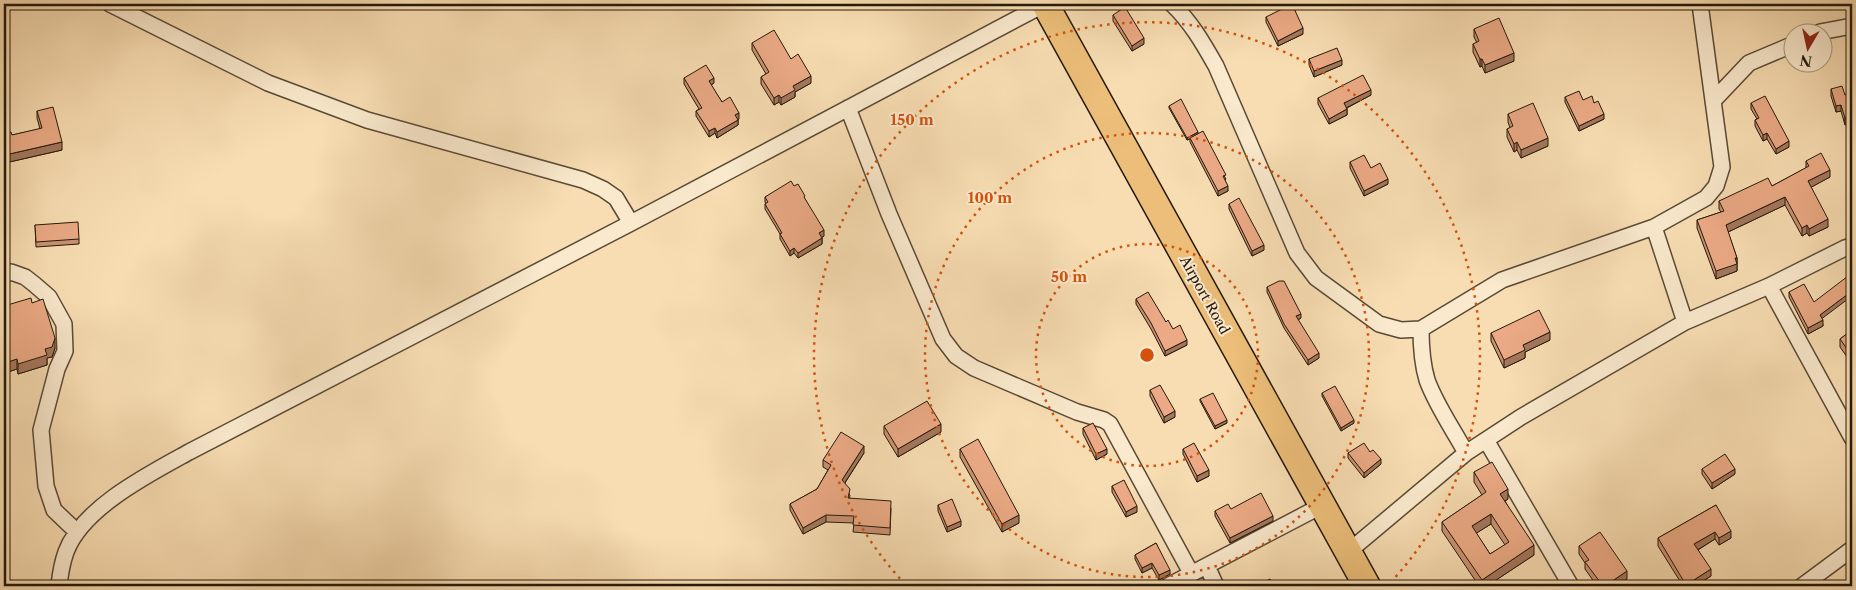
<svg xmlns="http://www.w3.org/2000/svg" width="1856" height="590" font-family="'Libre Caslon Text',serif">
  <rect width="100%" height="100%" fill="#f8ddb2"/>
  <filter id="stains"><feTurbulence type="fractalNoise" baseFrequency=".004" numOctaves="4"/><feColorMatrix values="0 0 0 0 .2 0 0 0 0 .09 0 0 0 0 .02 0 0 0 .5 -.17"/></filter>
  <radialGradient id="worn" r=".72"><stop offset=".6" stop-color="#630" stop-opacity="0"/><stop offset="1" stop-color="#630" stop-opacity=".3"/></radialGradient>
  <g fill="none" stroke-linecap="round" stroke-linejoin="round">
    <g stroke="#594a35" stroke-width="18">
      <path id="street" d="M110,4l158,79 99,37 216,60 20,9 13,9 15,25
        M1172,4c19,18 31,39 44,62l81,187 19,25 63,46 22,6 20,-1 81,-49 152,-53 52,-29 10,-12 6,-19 -22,-163
        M1820,32l32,-6
        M1713,101l36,-38 45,-19
        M848,108l41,106 54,125 13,17 18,12 103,44 27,8 6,4 81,149
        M1654,227l31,95
        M4,275l7,-3 14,5 9,7 15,13 15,27 1,27 -8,18 -16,61 5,56 8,24 23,22
        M1769,286l83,152
        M1421,329c0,17 1,34 6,51 9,25 26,49 39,73
        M1486,440l85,146
        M1348,552l118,-99 55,-36 164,-95 84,-36 76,-38 7,-2
        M1207,566l9,20
        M59,586c1,-10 3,-23 7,-34 16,-44 83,-78 123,-100l442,-229 414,-219
        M1168,586l153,-80
        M1802,586l50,-37"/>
    </g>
    <g stroke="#24190b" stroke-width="29">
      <path id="highway" d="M1045,4l322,582"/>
    </g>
    <use href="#street" stroke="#fae9cd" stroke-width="15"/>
    <use href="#highway" stroke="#ecbe79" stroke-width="26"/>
  </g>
  <path fill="#ca9272" stroke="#24190b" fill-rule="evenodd" d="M1113,15l31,29 -12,7 -19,-30z
    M1266,17l37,17 -25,12 -12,-24z
    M1474,29l40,32 -29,12 -3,-7 -2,1 -7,-15v-8l4,-1 -3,-6z
    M752,43l39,16 20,24 -16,9v5l-14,8 -2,-3 -5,3 -13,-21v-7l5,-3 -14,-24z
    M1309,59l33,6 -28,12 -5,-12z
    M684,78l30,5 -3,2 11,17 17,17 -1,1v5l-21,13 -2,-5 -6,4 -13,-21v-5l3,-2 -15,-25z
    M1831,89l14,6v30l-4,-14 -5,1 -5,-16z
    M1371,95l-24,13v7l-18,9 -11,-20v-6z
    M1565,97l29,6 10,16 -25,12 -14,-29z
    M1751,103l38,44 -13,7 -9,-15 -4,2 -8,-15v-6l2,-1 -6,-10z
    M1169,106l29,28 28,45 -1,1 3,11 -10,5 -28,-54v-3l-3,1 -18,-32z
    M37,111l25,39 -57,13 -1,-5v-24l8,1 28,-6 -3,-11z
    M1508,114l40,32 -27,12 -4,-8 -3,2 -7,-15v-8l3,-1 -2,-6z
    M1806,161l24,16 -19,10 17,40 -19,9 -2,-3 -5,3 -17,-31 -57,27 9,26v13l-21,8 -19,-51v-8l24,-8 -2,-3v-8l53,-15 34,-18z
    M1350,162l21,6 17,16 -24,12 -14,-28z
    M794,186l11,13 19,37 -2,1v7l-24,14 -4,-5 -4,3 -10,-17v-5l-15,-25v-5h1l-1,-2v-5z
    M1229,204l35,46 -12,6 -23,-47z
    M35,225l44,14v5l-43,3z
    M1267,287l34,31 -3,2 21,38 -11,7 -24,-37 -17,-36z
    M1789,292l33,27 1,7 -15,8 -19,-37z
    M1136,299l30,23 21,23 -22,11 -14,-27 -15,-25z
    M32,303l23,45 -3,9 -5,1v7l-29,9 -1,-5 -12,4 -1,-67z
    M1852,330v34l-12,-17v-8z
    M1491,333l59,7 -25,12v6l-21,10 -13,-27z
    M1150,390l25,27 -11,6 -14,-27z
    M1322,393l32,30 -13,8 -19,-35z
    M1200,399l27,24 -12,6 -15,-28z
    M884,426l57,6 -43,25 -14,-23z
    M1083,428l24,26 -11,6 -13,-26z
    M960,449l59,74 -17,9 -42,-75z
    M1183,449l26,27 -12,6 -14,-28z
    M1370,452l11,12 -17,14 -16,-20v-5z
    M864,453l-19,30 5,13 -1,2 42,10 -1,27 -37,-3 1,-9 -28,-1 -23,12 -13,-24v-6l27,-15 11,-19 -5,-3v-7z
    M1702,469l33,5 -23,15 -10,-15z
    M1474,472l34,27 -3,2 29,54 -47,31h-8l-37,-55v-9l40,-27 -8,-13zM1491,524l14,21 -15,9 -14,-21z
    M1112,486l25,26 -11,5 -14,-25z
    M938,505l23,21 -14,6 -9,-21z
    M1716,505l15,33 -12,7 -4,-6 -17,11 13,26 -16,10h-12l-25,-40v-8z
    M1215,511l58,10 -43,22 -15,-27z
    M1156,543l14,31 -11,6 -7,-12 -10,5 -7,-14v-4z
    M1579,546l48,33 -11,7h-19l-12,-17v-6l-6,-9z"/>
  <path fill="#a4775d" stroke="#24190b" d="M1303,28v6l-25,12v-5z
    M1144,38v6l-12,7v-5z
    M1514,53v8l-29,12v-8z
    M1480,59h2v7l-2,1z
    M1342,60v5l-28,12v-6z
    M811,76v7l-16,9v5l-14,8v-7l12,-12z
    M714,78v5l-5,3v-5z
    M1371,90v5l-27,14v-6z
    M779,95v7l-5,3v-7z
    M1841,105v6l-5,1v-6z
    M1347,109v6l-18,9v-5z
    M739,113v6l-4,2v-6z
    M1604,114v5l-25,12v-5z
    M1852,116v7l-7,2v-7z
    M738,120v5l-21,13v-6z
    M715,128v5l-6,4v-6z
    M1198,132v3l-11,5v-2z
    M1767,133v6l-4,2v-6z
    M1548,138v8l-27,12v-8z
    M1789,141v6l-13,7v-5z
    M62,142v8l-57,13v-8z
    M1517,142v8l-3,2v-8z
    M1830,170v7l-22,12v-8z
    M1388,179v5l-24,12v-5z
    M1228,186v5l-10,5v-5z
    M1785,197v8l-59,28v-8z
    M1828,219v8l-19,9v-7z
    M1807,225v8l-5,3v-8z
    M824,230v6l-5,3v-6z
    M822,238v6l-24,14v-5z
    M1264,245v5l-12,6v-5z
    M794,248v5l-4,3v-5z
    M1735,258h2v13l-21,8v-8z
    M1852,291v5l-32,24v-5z
    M1301,314v4l-5,3v-5z
    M1823,320v6l-15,8v-6z
    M1550,332v8l-25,12v6l-21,10v-8l19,-15z
    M55,338v10l-3,9 -5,1v7l-29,9v-10l27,-15z
    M1187,340v5l-22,11v-5z
    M1319,353v5l-11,7v-5z
    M17,359v10l-12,4v-10z
    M1175,411v6l-11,6v-6z
    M1227,420v3l-12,6v-3z
    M1354,420v3l-13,8v-3z
    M941,424v8l-43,25v-8z
    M864,446v7l-22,34v-7z
    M1107,449v5l-11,6v-6z
    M1381,459v5l-17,14v-5z
    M1735,469v5l-23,15v-6z
    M1209,470v6l-12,6v-6z
    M1508,489v10l-8,5v-10z
    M1137,506v6l-11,5v-5z
    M1491,514v10l-19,12v-10z
    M826,515v7l-23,12v-6z
    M1019,515v8l-17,9v-8z
    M1273,516v5l-43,22v-5z
    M961,521v5l-14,6v-5z
    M1731,531v7l-12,7v-7z
    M1715,532v7l-21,13v-8z
    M1534,545v10l-47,31h-5v-6z
    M1152,563v5l-10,5v-5z
    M1711,569v7l-16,10h-9v-1z
    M1170,570v4l-11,6v-5z
    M1627,571v8l-11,7h-11z"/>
  <path fill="#ebaa85" stroke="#24190b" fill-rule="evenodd" d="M1292,4l11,24 -25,13 -12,-24z
    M1125,7l19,31 -12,8 -19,-31z
    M1499,18l15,35 -29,12 -3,-6h-2l-7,-15 6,-3 -5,-12z
    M774,30l17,29 7,-5 13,22 -18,10 2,4 -14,8 -2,-3 -5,3 -13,-21 8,-5 -17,-29z
    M1337,48l5,12 -28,11 -5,-12z
    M706,65l8,13 -5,3 13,21 8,-5 9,16 -4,2 3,5 -21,12 -2,-4 -6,3 -13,-20 6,-3 -18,-30z
    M1363,75l8,15 -27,13 3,6 -18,10 -11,-21z
    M1842,86l3,9 7,-2v23l-7,2 -4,-13 -5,1 -5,-17z
    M1579,91l4,9 9,-4 2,7 4,-2 6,13 -25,12 -14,-29z
    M1765,96l24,45 -13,8 -9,-16 -4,2 -8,-15 4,-2 -8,-15z
    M1181,99l17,33 -11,6 -18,-32z
    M1533,103l15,35 -27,12 -4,-8 -3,2 -7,-15 6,-3 -5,-12z
    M53,107l9,35 -57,13 -1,-5v-16l7,-2 1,3 30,-7 -5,-17z
    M1203,131l23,44 -3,1 5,10 -10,5 -28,-53z
    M1821,153l9,17 -22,11 20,38 -19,10 -2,-4 -5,3 -17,-31 -59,28 11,33h-2l2,6 -21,7 -19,-51 27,-9 -5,-10 49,-23 4,8 37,-20 -3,-5z
    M1364,155l7,13 9,-5 8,16 -24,12 -14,-29z
    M791,181l3,5 4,-2 7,12 -1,1 20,33 -5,3 3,5 -24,15 -4,-5 -4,3 -10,-17 2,-1 -17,-29 3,-2 -3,-5z
    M1239,198l25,47 -12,6 -23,-47z
    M78,222l1,17 -43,3 -1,-17z
    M1852,273v18l-32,24 3,5 -15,8 -19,-36 15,-8 10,18z
    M1279,281h5l17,33 -5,2 23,37 -11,7 -24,-36 -17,-37z
    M1148,292l18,30 2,-2 5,9 7,-4 7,15 -22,11 -14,-28 -15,-24z
    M31,298l1,5 11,-4 12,39 -3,9 -7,2 2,6 -29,9 -1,-5 -12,4 -1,-2v-55z
    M1539,310l11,22 -27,13 2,5 -21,10 -13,-27z
    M1852,330v26l-12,-17z
    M1160,385l15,26 -11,6 -14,-27z
    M1335,386l19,34 -13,8 -19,-35z
    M1213,393l14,27 -12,6 -15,-27z
    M927,401l14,23 -43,25 -14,-23z
    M1093,423l14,26 -11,5 -13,-26z
    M841,432l23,14 -22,34 8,9 -2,9 43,3 -1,27 -37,-3 1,-9 -28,-1 -23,13 -13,-24 27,-15 14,-24 -8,-5z
    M978,439l41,76 -17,9 -42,-75z
    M1194,443l15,27 -12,6 -14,-27z
    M1364,443l6,9 3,-2 8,9 -17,14 -16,-20z
    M1725,454l10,15 -23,14 -10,-14z
    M1492,462l16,27 -8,5 34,51 -52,35 -40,-58 44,-30 -12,-20zM1491,514l18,28 -19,12 -18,-28z
    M1124,480l13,26 -11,6 -14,-26z
    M1261,493l12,23 -43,22 -15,-27 13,-7 3,5z
    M952,499l9,22 -14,6 -9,-22z
    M1716,505l15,26 -12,7 -4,-6 -21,12 17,25 -25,16 -28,-47z
    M1600,532l27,39 -22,15h-2l-18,-24 4,-2 -10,-14z
    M1156,543l14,27 -11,5 -7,-12 -10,5 -7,-13z
    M1270,579l4,7h-19z"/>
  <g fill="none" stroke="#d4530c" stroke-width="2.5" stroke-dasharray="2.5 5">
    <circle cx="1147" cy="355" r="111"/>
    <circle cx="1147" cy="355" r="222"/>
    <path d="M905 584A333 333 0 1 1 1389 584"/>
  </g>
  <g text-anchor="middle" stroke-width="4" stroke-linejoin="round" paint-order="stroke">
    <g font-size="14" fill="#24190b" stroke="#fae9cd">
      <text transform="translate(1205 295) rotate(61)" y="5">Airport Road</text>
    </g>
  </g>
  <circle cx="1147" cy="355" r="8" fill="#d4530c" stroke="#fae9cd" stroke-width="2.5"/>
  <g font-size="15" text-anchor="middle" font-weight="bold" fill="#d4530c" stroke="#fae9cd" stroke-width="4" stroke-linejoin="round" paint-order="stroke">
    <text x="912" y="125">150 m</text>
    <text x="990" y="203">100 m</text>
    <text x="1069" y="282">50 m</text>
  </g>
  <rect width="1856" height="590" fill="none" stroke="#f8ddb2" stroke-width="20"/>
  <rect x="5" y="5" width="1846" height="580" fill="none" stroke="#24190b" stroke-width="2.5"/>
  <rect x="10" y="10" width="1836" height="570" fill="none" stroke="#24190b"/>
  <g transform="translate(1808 48) rotate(189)"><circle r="24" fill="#fae9cd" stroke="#a4967f"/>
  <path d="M0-4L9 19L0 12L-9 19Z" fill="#8f2418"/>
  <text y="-8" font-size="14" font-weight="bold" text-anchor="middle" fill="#24190b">N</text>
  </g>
  <rect width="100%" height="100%" filter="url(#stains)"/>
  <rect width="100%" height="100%" fill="url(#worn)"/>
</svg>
